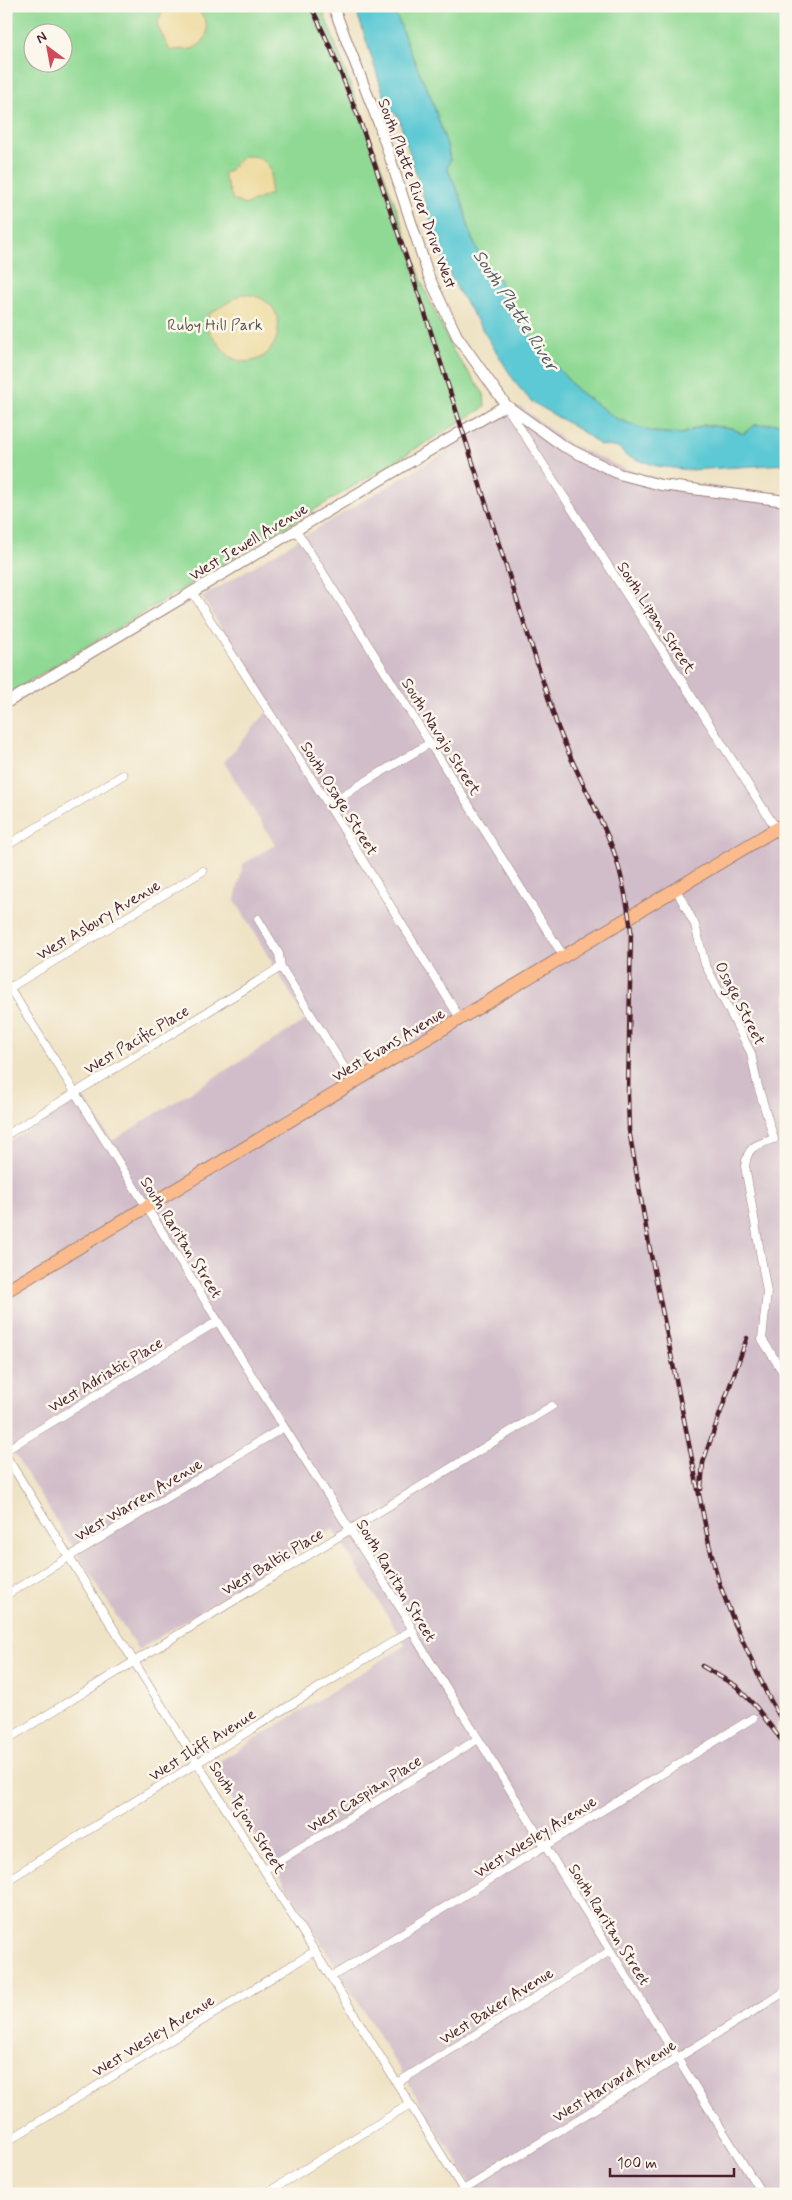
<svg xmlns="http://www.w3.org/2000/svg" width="792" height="2200" font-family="Mynerve,sans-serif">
  <rect width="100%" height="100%" fill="#fbf7ec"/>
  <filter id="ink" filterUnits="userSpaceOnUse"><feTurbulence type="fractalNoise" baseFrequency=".02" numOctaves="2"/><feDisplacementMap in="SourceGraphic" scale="10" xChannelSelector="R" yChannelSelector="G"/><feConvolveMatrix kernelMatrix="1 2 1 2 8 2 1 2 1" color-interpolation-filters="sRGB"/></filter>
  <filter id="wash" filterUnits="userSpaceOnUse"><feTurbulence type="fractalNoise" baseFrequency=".0096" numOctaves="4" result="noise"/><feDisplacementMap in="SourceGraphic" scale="20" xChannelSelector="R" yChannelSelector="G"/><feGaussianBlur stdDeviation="1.12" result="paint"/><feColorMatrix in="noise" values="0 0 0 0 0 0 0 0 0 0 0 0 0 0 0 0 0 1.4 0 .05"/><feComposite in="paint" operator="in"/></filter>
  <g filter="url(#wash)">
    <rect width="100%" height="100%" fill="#efe3c5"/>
    <path fill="#d1bdc9" d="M521,407l46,36 56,25 44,13 119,14v1194l-12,47 12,14v444h-309l-265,-428 194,-121 -73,-116 -195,121 -132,-209v-298l77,-46 29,44 194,-121 -71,-120 8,-36 32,-19 -51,-83 47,-55 -69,-110z"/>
    <path fill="#90d994" stroke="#6d7c60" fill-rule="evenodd" d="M6,6h315l76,204 27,78 29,63 31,43 1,13 -479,288zM32,32h30v30h-30z
      M388,6h398v417l-31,2 -12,9 -12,-6 -27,-3 -22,9 -29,-2 -36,-13 -40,-29 -60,-69 -18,-42 -9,-4 -18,-36 -11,-41 -14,-30 3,-8 -3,-15 -17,-50 -21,-46 -11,-30z"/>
    <path fill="#eeda9e" stroke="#9c7c64" d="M177,6c3,0 8,-1 12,0 16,5 26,27 10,39 -9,8 -19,2 -29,6l-13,-26 5,-12z
      M245,156c14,-1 27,7 26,21 0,7 -2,10 0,17l-26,11 -12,-5 -10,-26c9,-3 12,-13 22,-18z
      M242,294c61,3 36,83 -8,65 -8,-3 -22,-24 -28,-32l3,-13z"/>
    <path fill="#5dc9d4" stroke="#547480" d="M355,6h33l10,13 11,30 21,46 17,50 3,15 -3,8 14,30 11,41 18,36 9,4 18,42 60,69 40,29 36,13 29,2 22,-9 27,3 12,6 12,-9 31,-2v41l-97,6 -32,-4 -31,-10 -7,-8 -19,-3 -14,-11 -55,-33 -14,-16 -58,-93 -10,-19 -11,-29 -40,-128 -10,-8z"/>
  </g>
  <g filter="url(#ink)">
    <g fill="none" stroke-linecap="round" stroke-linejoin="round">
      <g stroke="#9c8178" stroke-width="9">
        <path id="minor" d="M508,409l278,435
          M296,530l268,427
          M193,593l135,211 133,216
          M328,804l102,-61
          M6,846l117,-71
          M676,889l19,36 10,39 46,89 6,30 17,56c-18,6 -26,6 -29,27l22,126 -5,47 24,38
          M258,919l21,35 2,13 73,116
          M6,982l278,445 121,188 13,27 344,552
          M6,990l197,-119
          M6,1135l275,-168
          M6,1450l212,-129
          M6,1456l460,738
          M6,1595l278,-168
          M6,1740l546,-334
          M264,1870l214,-131
          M6,1881l406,-251
          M331,1977l422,-259
          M397,2083l213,-132
          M6,2142l309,-191
          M265,2194l145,-90
          M457,2194l329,-203"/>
      </g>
      <g stroke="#9c8178" stroke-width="12">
        <path id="tertiary" d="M333,6l46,118 50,153 28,59 49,69 57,41 56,28 42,11 125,16
          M6,703l500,-298"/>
      </g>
      <g stroke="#9c8178" stroke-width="14">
        <path id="primary" d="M6,1291l780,-468"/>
      </g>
      <use href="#minor" stroke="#fff" stroke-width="8"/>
      <use href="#tertiary" stroke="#fff" stroke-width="10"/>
      <use href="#primary" stroke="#fbbb8d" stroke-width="12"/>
      <g stroke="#4a1f2b" stroke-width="4.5">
        <path id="rail" d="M311,6l21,45 29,73 60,177 135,421c15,42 38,80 55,122 11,28 16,57 20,86l-3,164 1,36 20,115 60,299 9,36 16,42 33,72 19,34
          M701,1489l2,-26 4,-13 40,-112
          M702,1666l34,20 20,21 30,39"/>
      </g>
      <use href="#rail" stroke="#fbf7ec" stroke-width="2.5" stroke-dasharray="8" stroke-linecap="butt"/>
    </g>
  </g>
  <g text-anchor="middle" stroke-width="5" stroke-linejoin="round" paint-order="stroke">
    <g font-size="16" fill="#4a1f2b" stroke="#fbf7ec">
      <text transform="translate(418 193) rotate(70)" y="6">South Platte River Drive West</text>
      <text transform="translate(248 541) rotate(-31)" y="6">West Jewell Avenue</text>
      <text transform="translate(657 617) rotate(57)" y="6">South Lipan Street</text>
      <text transform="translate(442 736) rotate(58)" y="6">South Navajo Street</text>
      <text transform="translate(340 798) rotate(58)" y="6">South Osage Street</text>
      <text transform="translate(98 919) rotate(-31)" y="6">West Asbury Avenue</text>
      <text transform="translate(741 1003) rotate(63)" y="6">Osage Street</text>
      <text transform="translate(136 1039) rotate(-31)" y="6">West Pacific Place</text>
      <text transform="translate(388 1044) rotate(-31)" y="6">West Evans Avenue</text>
      <text transform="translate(182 1237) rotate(58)" y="6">South Raritan Street</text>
      <text transform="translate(105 1374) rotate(-31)" y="6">West Adriatic Place</text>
      <text transform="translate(138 1499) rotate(-31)" y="6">West Warren Avenue</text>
      <text transform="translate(272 1561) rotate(-31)" y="6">West Baltic Place</text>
      <text transform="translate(397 1580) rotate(59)" y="6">South Raritan Street</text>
      <text transform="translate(202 1744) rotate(-32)" y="6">West Iliff Avenue</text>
      <text transform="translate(364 1793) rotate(-32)" y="6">West Caspian Place</text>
      <text transform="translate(248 1817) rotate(58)" y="6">South Tejon Street</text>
      <text transform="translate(535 1836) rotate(-32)" y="6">West Wesley Avenue</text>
      <text transform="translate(610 1924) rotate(58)" y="6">South Raritan Street</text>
      <text transform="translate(496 2005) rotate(-32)" y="6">West Baker Avenue</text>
      <text transform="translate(153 2035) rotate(-32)" y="6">West Wesley Avenue</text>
      <text transform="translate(614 2080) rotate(-32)" y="6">West Harvard Avenue</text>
    </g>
    <g font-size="16" fill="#5f574a" stroke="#fbf7ec">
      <text x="215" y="330">Ruby Hill Park</text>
    </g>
    <g font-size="18" font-style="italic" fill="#515a66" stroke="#fbf7ec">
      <text transform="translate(516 310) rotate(57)" y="6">South Platte River</text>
    </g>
  </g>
  <rect width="792" height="2200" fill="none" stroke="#fbf7ec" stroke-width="25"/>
  <g transform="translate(48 48) rotate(328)"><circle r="24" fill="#fbf7ec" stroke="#b4a19f"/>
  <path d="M0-4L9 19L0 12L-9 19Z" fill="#d1495b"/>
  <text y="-8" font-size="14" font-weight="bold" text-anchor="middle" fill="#4a1f2b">N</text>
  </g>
  <path d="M610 2168v8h124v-8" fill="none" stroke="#4a1f2b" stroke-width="2.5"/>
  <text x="617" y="2168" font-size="15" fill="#4a1f2b" stroke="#fbf7ec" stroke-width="4" paint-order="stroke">100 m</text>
</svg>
